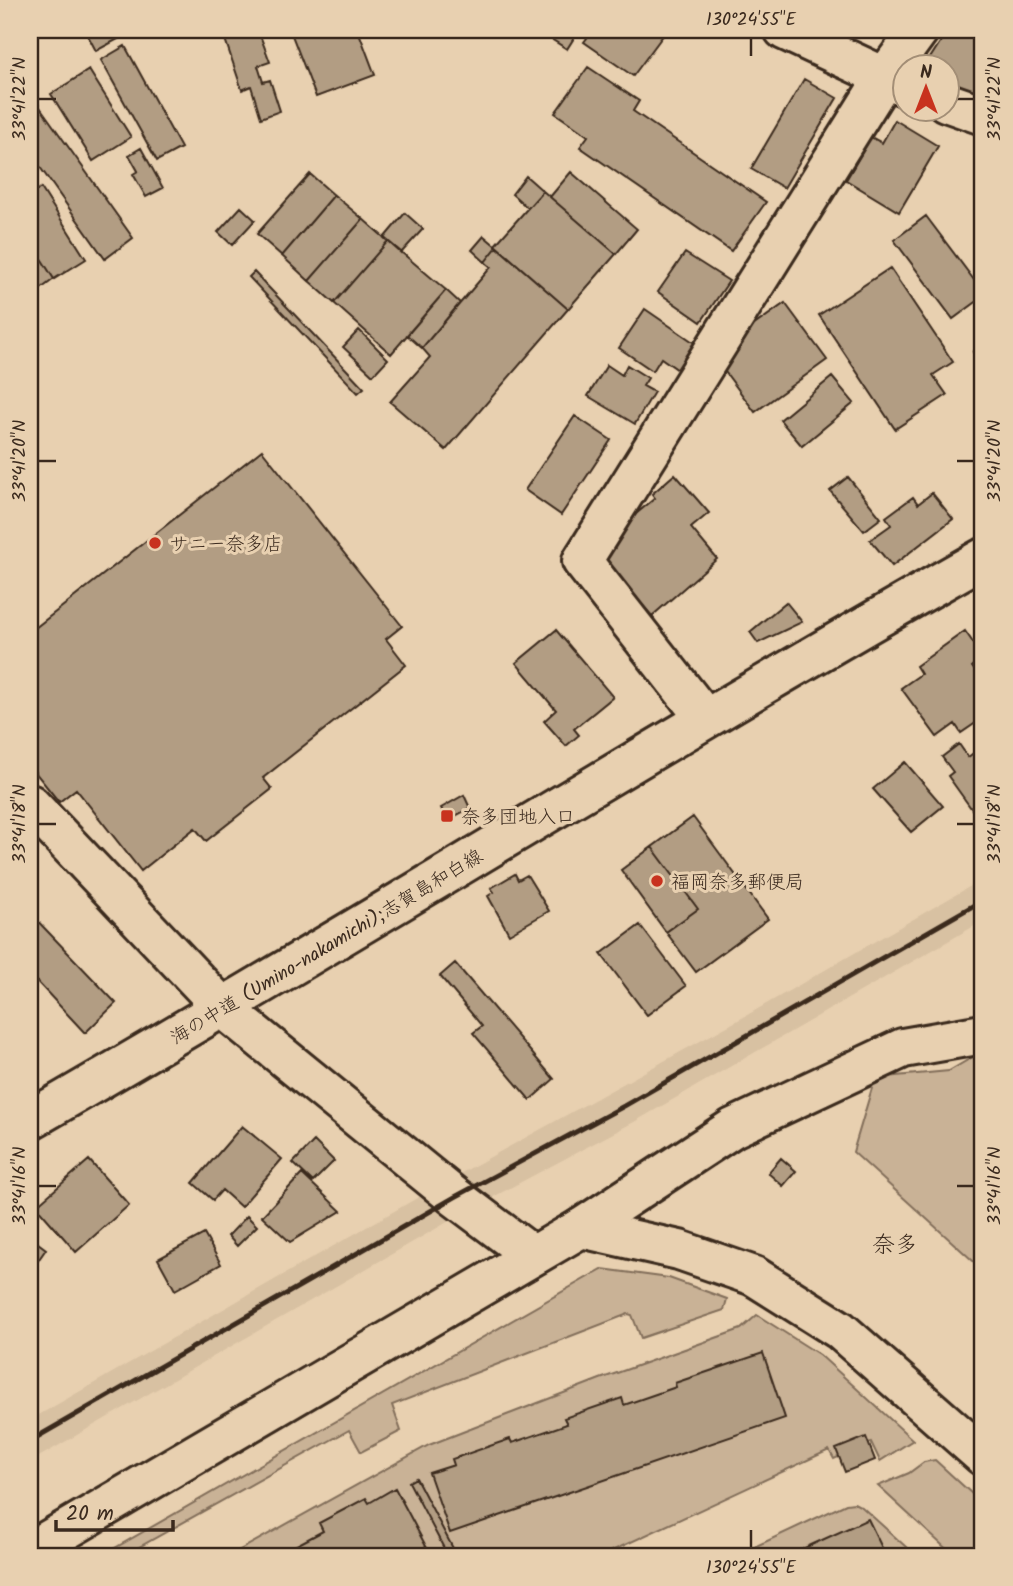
<svg xmlns="http://www.w3.org/2000/svg" width="1013" height="1586" font-family="Kalam,'Klee One',sans-serif">
  <rect width="100%" height="100%" fill="#e8d0b0"/>
  <filter id="ink" filterUnits="userSpaceOnUse"><feTurbulence type="fractalNoise" baseFrequency=".0143" numOctaves="2"/><feDisplacementMap in="SourceGraphic" scale="14" xChannelSelector="R" yChannelSelector="G"/><feConvolveMatrix kernelMatrix="1 2 1 2 8 2 1 2 1" color-interpolation-filters="sRGB"/></filter>
  <g filter="url(#ink)">
    <path fill="#d8c1a2" d="M983,879v42l-349,201 -169,90 -435,250v-42l415,-238 297,-164z"/>
    <path fill="#c9b296" stroke="#826e5a" stroke-width="2" d="M983,1051v219l-130,-118 22,-74 74,-7z
      M602,1269l67,9 58,21 -3,11 -83,28 -9,-23 -4,-1 -236,91 9,26 -40,21 -12,-22 -226,126h-22z
      M757,1315l63,40 93,85 -33,21 -9,-19 -37,17 -5,-9 -228,106h-372l200,-111 171,-66 141,-50z
      M935,1460l48,44v52h-29l-76,-70 31,-13 15,-11z
      M854,1503l8,4 54,49h-181l111,-52z"/>
    <path fill="#b29d83" stroke="#3b2a1e" stroke-width="2" d="M85,30h28l5,9 -22,12z
      M222,30h36l12,32 -12,4 5,16 7,-2 10,31 -19,7 -10,-32 -9,4z
      M290,30h68l17,45 -59,22z
      M537,30h42l-12,19z
      M593,30h74l-34,46 -49,-34z
      M948,30h35v56l-8,11 -29,-18v-13h-21z
      M125,46l56,102 -24,13 -56,-101z
      M588,67l51,34 -6,10 133,91 -35,49 -151,-104 8,-11 -33,-23z
      M89,70l42,67 -38,24 -42,-67z
      M804,79l33,19 -53,90 -33,-19z
      M30,93l103,145 -28,21 -75,-106z
      M895,120l43,26 -39,66 -53,-32 25,-43 11,6z
      M141,148l22,40 -17,9 -13,-23 5,-3 -9,-16z
      M571,172l66,57 -21,25 -66,-57z
      M310,174l24,21 -52,61 -25,-22z
      M526,176l17,15 -15,17 -16,-14z
      M41,188l45,71 -32,20 -24,-38v-46z
      M543,191l73,63 -48,55 -73,-64z
      M334,195l29,24 -54,62 -27,-25z
      M241,207l14,13 -23,25 -14,-13z
      M405,213l18,16 -22,24 -17,-15z
      M926,216l57,76v5l-30,22 -59,-79z
      M363,219l25,22 -54,62 -25,-22z
      M484,236l13,11 -12,15 -13,-12z
      M30,241l24,38 -24,18z
      M388,241l58,49 -55,64 -57,-51z
      M497,247l71,62 -122,141 -56,-48 40,-45 -8,-9 69,-81 -6,-5z
      M685,253l44,28 -28,41 -43,-30z
      M890,268l63,94 -20,13 14,20 -52,34 -76,-114z
      M254,272l110,116 -6,5 -109,-116z
      M446,290l14,13 -38,45 -15,-13z
      M785,303l42,57 -72,52 -38,-51 8,-15z
      M645,309l54,37 -18,26 -20,-14 -8,13 -34,-23z
      M359,330l29,29 -15,16 -30,-28z
      M983,344v23l-10,-15z
      M607,365l15,10 5,-10 21,13 -5,8 11,6 -19,32 -47,-28z
      M832,377l22,26 -52,43 -22,-26z
      M575,416l36,24 -50,75 -36,-25z
      M262,450l140,176 -16,13 20,26 -143,113 9,11 -66,52 -11,-13 -54,43 -65,-82 -17,13 -29,-36v-23l5,-4 -5,-7v-100z
      M675,474l34,39 -18,15 26,31 -65,57 -53,-61 12,-20 44,-37 -3,-4z
      M848,477l33,41 -17,13 -34,-40z
      M932,493l21,26 -61,47 -22,-26 21,-15 -5,-8 27,-20 5,7z
      M786,602l16,20 -44,21 -8,-11z
      M556,630l57,67 -39,32 5,6 -13,11 -22,-25 12,-11 -40,-47z
      M965,631l18,26 -11,10 11,15v36l-22,15 -6,-9 -18,13 -36,-49 20,-14 -5,-8z
      M959,744l9,13 15,-11v79l-35,-49 5,-4 -11,-15z
      M905,762l38,44 -32,26 -38,-43z
      M464,795l6,13 -22,12 -7,-12z
      M693,817l75,102 -72,53 -30,-40 32,-23 -46,-62z
      M652,847l46,62 -32,23 -45,-62z
      M515,874l3,6 9,-5 22,36 -40,23 -21,-38 6,-4 -3,-4z
      M30,913l86,90 -31,30 -55,-59z
      M640,925l46,61 -39,29 -46,-61z
      M455,963l99,116 -24,21 -57,-67 9,-7 -42,-50z
      M242,1126l40,33 -41,48 -19,-17 -9,10 -20,-17z
      M314,1141l20,20 -21,21 -20,-19z
      M781,1158l15,13 -13,15 -15,-13z
      M89,1160l40,45 -53,47 -40,-46z
      M302,1174l39,37 -51,31 -28,-26z
      M247,1216l10,10 -20,20 -9,-10z
      M204,1234l17,30 -46,26 -17,-31z
      M30,1237l16,12 -16,23z
      M763,1353l22,65 -335,115 -21,-60 25,-8 -2,-6 58,-20 2,4 55,-19 -3,-6 58,-20 2,7 52,-18 -1,-4z
      M866,1437l9,23 -30,12 -9,-23z
      M416,1478l41,78h-9l-39,-74z
      M395,1488l33,62 -12,6h-140l47,-25 -4,-8 47,-25 3,5z
      M868,1519l18,37h-99z"/>
    <g fill="none" stroke-linecap="round" stroke-linejoin="round">
      <g stroke="#3b2a1e" stroke-width="44">
        <path id="minor" d="M784,30l120,56
          M946,102l37,13
          M705,718l-123,-157 302,-483 35,-48
          M581,1228l152,-100 170,-80 80,-14"/>
      </g>
      <g stroke="#3b2a1e" stroke-width="44">
        <path id="tertiary" d="M30,804l193,204 232,189 77,58
          M30,1551l551,-323 98,22 75,26 86,54 143,126"/>
      </g>
      <g stroke="#3b2a1e" stroke-width="44">
        <path id="primary" d="M30,1120c319,-184 632,-380 953,-562"/>
      </g>
      <use href="#minor" stroke="#e8d0b0" stroke-width="38"/>
      <use href="#tertiary" stroke="#e8d0b0" stroke-width="38"/>
      <use href="#primary" stroke="#e8d0b0" stroke-width="38"/>
      <path stroke="#3b2a1e" stroke-width="5" d="M30,1441l425,-244 169,-91 359,-206"/>
    </g>
  </g>
  <path fill="none" stroke="#3b2a1e" stroke-width="2.5" d="M751,38v18M38,99h18M957,99h17M38,461h18M957,461h17M38,824h18M957,824h17M38,1186h18M957,1186h17M751,1530v18"/>
  <g fill="#c8321e" stroke="#e8d0b0" stroke-width="2.5">
    <circle cx="155" cy="543" r="7"/>
    <rect x="440" y="809" width="14" height="14" rx="3.5"/>
    <circle cx="657" cy="881" r="7"/>
  </g>
  <g text-anchor="middle" stroke-width="6" stroke-linejoin="round" paint-order="stroke">
    <g font-size="19" fill="#3b2a1e" stroke="#e8d0b0" text-anchor="start">
      <text x="169" y="550">サニー奈多店</text>
      <text x="461" y="823">奈多団地入口</text>
      <text x="671" y="888">福岡奈多郵便局</text>
    </g>
    <g font-size="19" fill="#3b2a1e" stroke="#e8d0b0">
      <text transform="translate(326 946) rotate(-31)" y="7">海の中道 (Umino-nakamichi);志賀島和白線</text>
    </g>
    <g font-size="23" fill="#3b2a1e" stroke="#e8d0b0">
      <text x="895" y="1252">奈多</text>
    </g>
  </g>
  <rect width="1013" height="1586" fill="none" stroke="#e8d0b0" stroke-width="77"/>
  <g transform="translate(926 88)"><circle r="33" fill="#e8d0b0" stroke="#a38e76" stroke-width="2"/>
  <path d="M0-5L12 26L0 18L-12 26Z" fill="#c8321e"/>
  <text y="-10" font-size="19" font-weight="bold" text-anchor="middle" fill="#3b2a1e">N</text>
  </g>
  <path d="M56 1520v10h117v-10" fill="none" stroke="#3b2a1e" stroke-width="3.5"/>
  <text x="66" y="1520" font-size="21" fill="#3b2a1e" stroke="#e8d0b0" stroke-width="5" paint-order="stroke">20 m</text>
  <rect x="38" y="38" width="936" height="1510" fill="none" stroke="#3b2a1e" stroke-width="2.5"/>
  <g font-size="18" text-anchor="middle" fill="#3b2a1e">
    <text x="751" y="25">130°24'55"E</text>
    <text transform="translate(19 99) rotate(-90)" y="6">33°41'22"N</text>
    <text transform="translate(994 99) rotate(-90)" y="6">33°41'22"N</text>
    <text transform="translate(19 461) rotate(-90)" y="6">33°41'20"N</text>
    <text transform="translate(994 461) rotate(-90)" y="6">33°41'20"N</text>
    <text transform="translate(19 824) rotate(-90)" y="6">33°41'18"N</text>
    <text transform="translate(994 824) rotate(-90)" y="6">33°41'18"N</text>
    <text transform="translate(19 1186) rotate(-90)" y="6">33°41'16"N</text>
    <text transform="translate(994 1186) rotate(-90)" y="6">33°41'16"N</text>
    <text x="751" y="1573">130°24'55"E</text>
  </g>
</svg>
